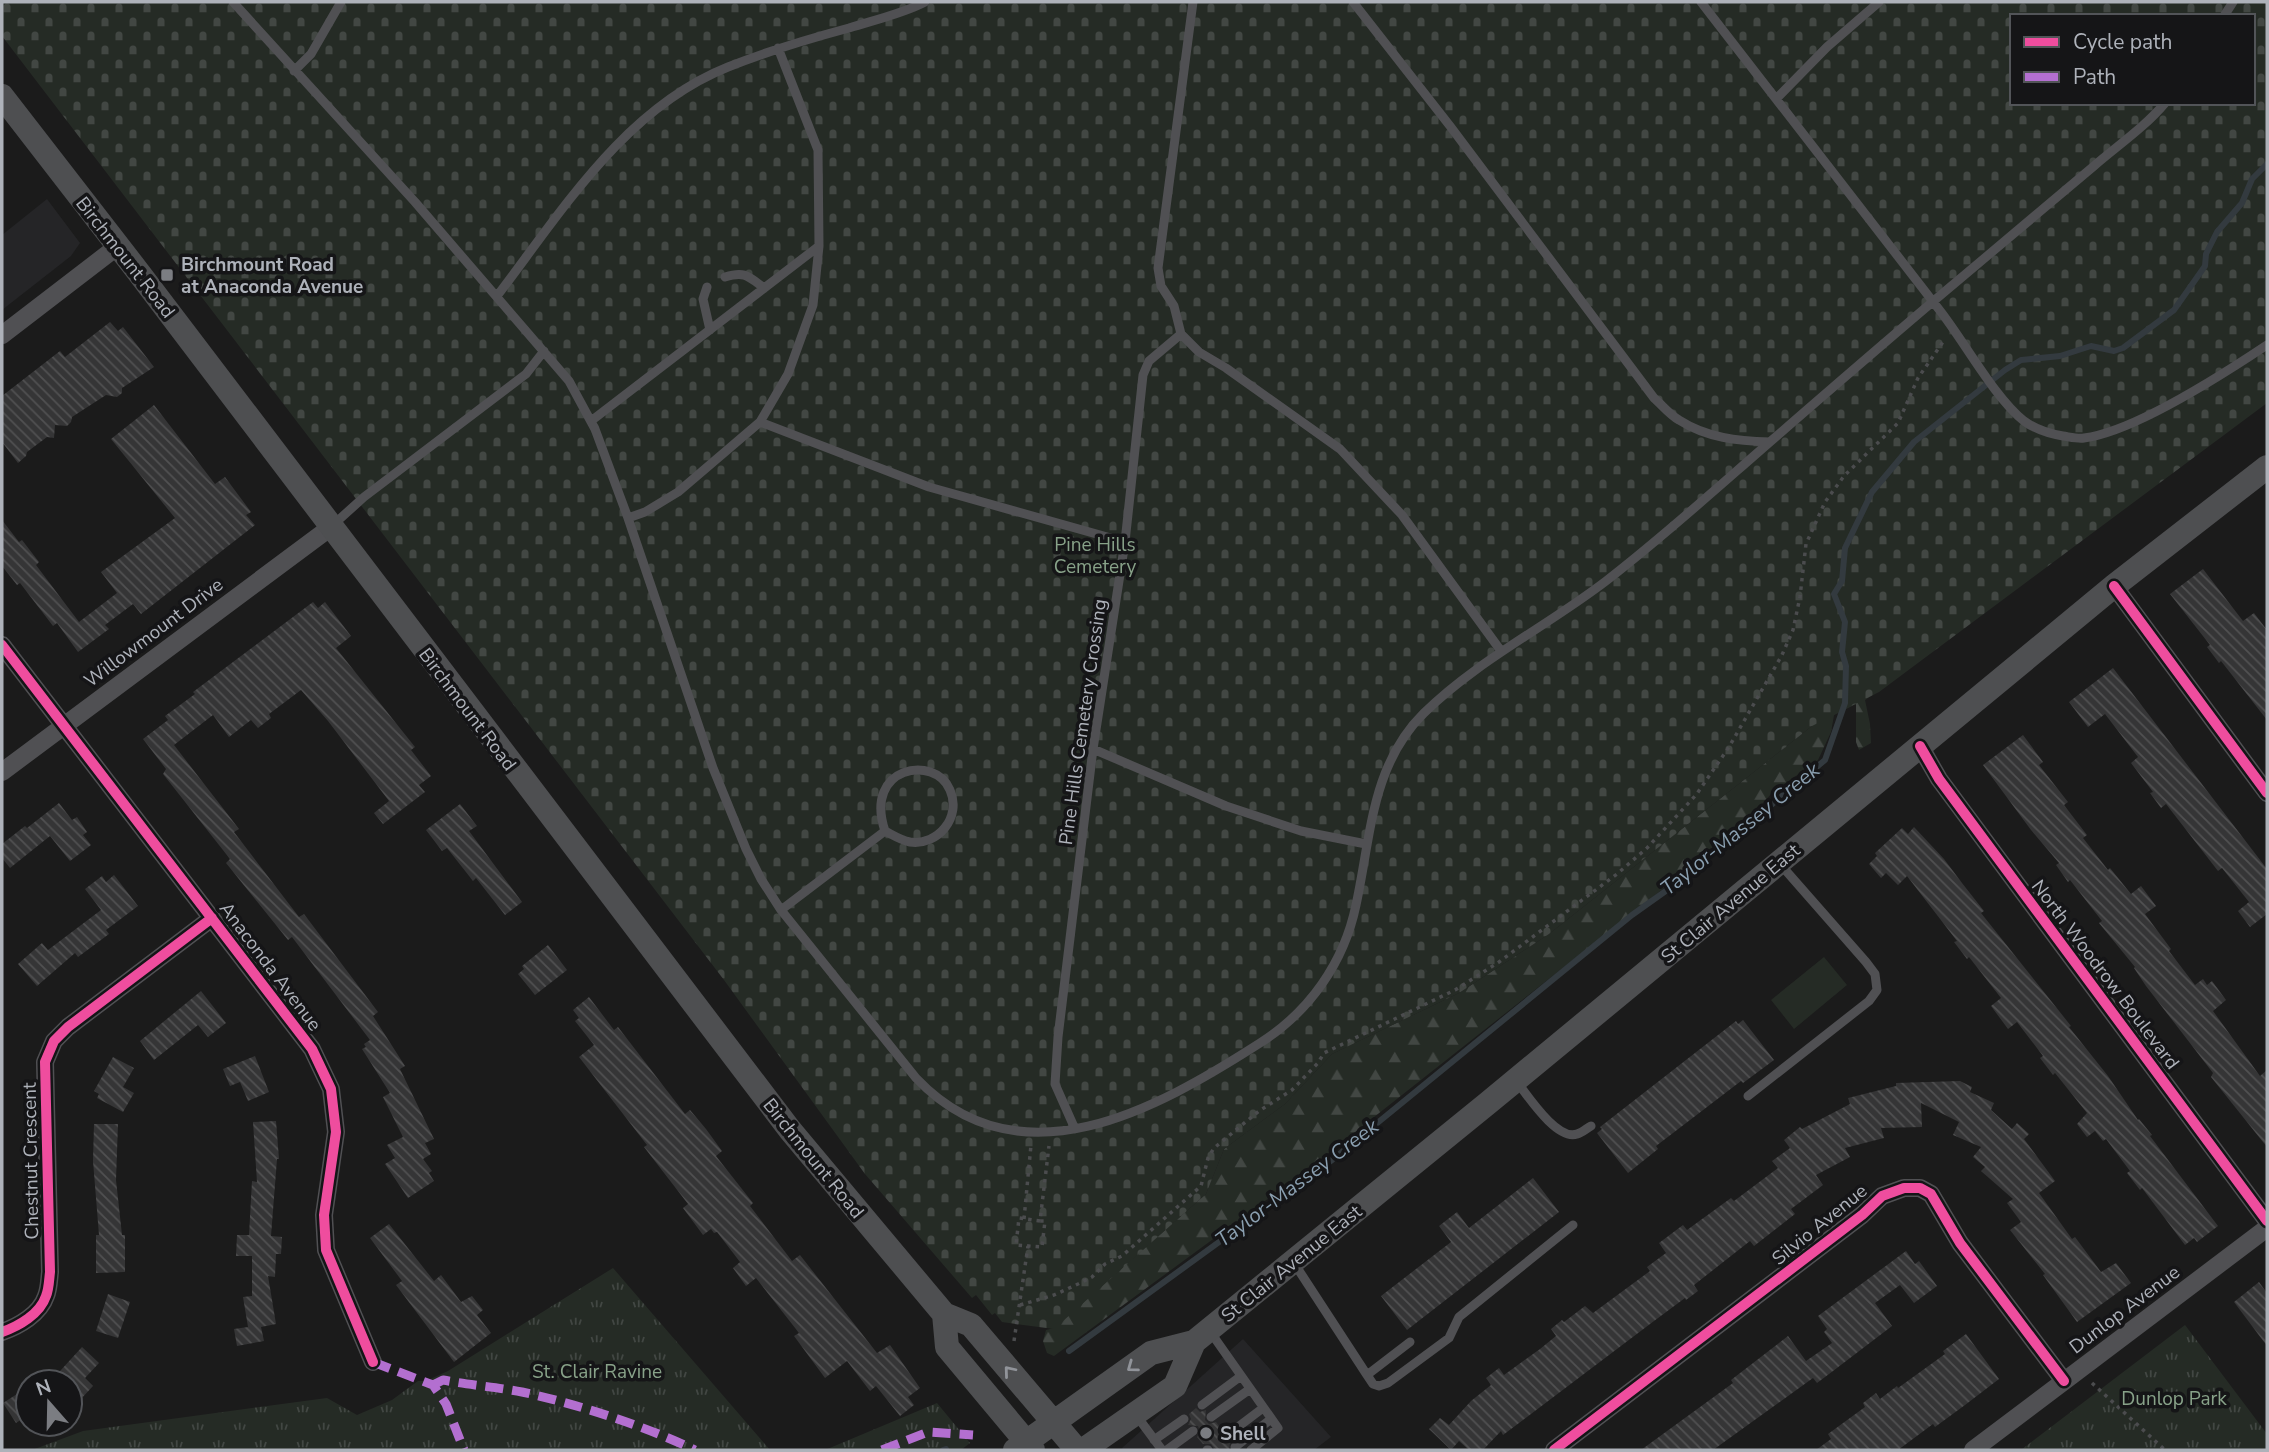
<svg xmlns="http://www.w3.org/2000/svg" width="2269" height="1452" font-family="'Nunito Sans',sans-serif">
  <defs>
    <pattern id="forest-firs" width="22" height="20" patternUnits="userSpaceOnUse" patternTransform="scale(1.75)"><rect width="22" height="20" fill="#252b25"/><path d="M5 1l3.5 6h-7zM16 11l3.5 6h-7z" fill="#424743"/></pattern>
    <pattern id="cemetery-stones" width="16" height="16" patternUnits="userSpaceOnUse" patternTransform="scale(1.75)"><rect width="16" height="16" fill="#252b25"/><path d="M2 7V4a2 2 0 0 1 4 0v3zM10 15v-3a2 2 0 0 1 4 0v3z" fill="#424743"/></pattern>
    <pattern id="park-tufts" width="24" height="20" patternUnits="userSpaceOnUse" patternTransform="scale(1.75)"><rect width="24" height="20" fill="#252b25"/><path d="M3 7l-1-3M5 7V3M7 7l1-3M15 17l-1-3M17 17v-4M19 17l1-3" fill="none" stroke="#424743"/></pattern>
    <pattern id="building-back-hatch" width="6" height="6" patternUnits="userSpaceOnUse" patternTransform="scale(1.75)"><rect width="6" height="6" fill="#353536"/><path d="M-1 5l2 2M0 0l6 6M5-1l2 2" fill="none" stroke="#505051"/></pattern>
  </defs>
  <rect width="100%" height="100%" fill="#1b1b1b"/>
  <path fill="#252527" d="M47,199l33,44 -9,13 -69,54v-75z
    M1243,1339l88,98 -17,13h-191l-1,-2z"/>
  <path fill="url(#forest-firs)" d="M1874,694l-9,6 5,24 1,19 -12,7 -3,-8v-38l-22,11 -3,17 -13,28 -47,34 -16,18 -36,32 -27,14 -5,10 -23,20 -357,282 -253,186 -7,-3 -4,-12 3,-11 8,-2 152,-134 18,-45 61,-45 47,-50 127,-61 90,-59 263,-208 4,-12z"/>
  <path fill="url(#cemetery-stones)" fill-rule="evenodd" d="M2,2h2265v401l-388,289 -67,34 -263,208 -90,59 -127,61 -47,50 -61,45 -18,45 -152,135 -52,-7 -7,-9 -3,2 -16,-20 -4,3 -107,-124 -141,-194 -722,-944zM2012,16h241v87h-241z"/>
  <path fill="url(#park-tufts)" d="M613,1268l157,182h-738l51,-19 244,-33 30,17 35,-15 26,-19h8l22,-10z
    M2185,1325l82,109v16h-246z
    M937,1403l33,40 -9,7h-136z"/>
  <path fill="#252b25" d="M1824,957l23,28 -53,44 -23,-29z"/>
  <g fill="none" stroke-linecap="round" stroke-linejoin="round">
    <path stroke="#333a3f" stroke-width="6" d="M1069,1351l263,-191 300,-245 52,-37 141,-118 20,-57 1,-37 -4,-14 3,-30 -11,-28 8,-13 3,-33 27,-56 42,-50 91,-72 16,-10 39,-4 31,-10 23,5 9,-3 51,-38 31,-44 1,-12 11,-22 25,-29 10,-24 15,-15
      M943,1450l3,-1"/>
  </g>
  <path fill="url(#building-back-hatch)" d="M110,322l8,9 5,-4 31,40 -32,21v5l-5,4 -11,-2 -34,22 -1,5 -4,4 -12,-1 -1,13 -7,-1 -20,15 -1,4 -8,7 -16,-21v-46l58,-45 5,6z
    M154,405l61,79 10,-7 26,35 -5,3 9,10 -114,89 -8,-10 -28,21 4,4 -31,23 -21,-29 -4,3 -33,-43 -3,2 -15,-19v-46l17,22 3,-2 17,22 -3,3 43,57 38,-29 -16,-21 74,-54 -64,-79z
    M2203,569l40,52 11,-8 13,17v90l-46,-59 -2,2 -12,-16 3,-2 -40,-51z
    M313,602l5,6 7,-6 26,34 -15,12 79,99 -4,3 20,26 -12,9 6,7 -42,32 -9,-11 15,-12 -61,-80 -27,-31 -32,24 2,4 -13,10 -7,-8 -22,17 -16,-22 -39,30 65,84 -5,3 65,85 5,-3 74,98 -5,4 32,50 -5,3 34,70 -9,4 6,11 -8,5 9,12 -3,2 5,8 -26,17 -23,-34 10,-6 -8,-13 16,-8 -20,-40 7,-4 -28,-44 4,-2 -2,-3 6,-4 -78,-103 -4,3 -62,-77 4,-4 -67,-85 3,-5 -23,-30 25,-19 -3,-4 30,-22 -2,-2z
    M2113,668l154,201v45l-17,13 -12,-16 11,-9 -27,-34 -4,3 -52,-67 -5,4 -11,-15 3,-1 -22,-29 7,-6 -33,-43 -17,13 -19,-25z
    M2023,735l20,27 -4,3 29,37 -4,3 23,30 -4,3 25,32 2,-2 21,26 10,-8 15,20 -11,8 26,35 -2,2 26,34 8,-6 4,6 5,-4 14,19 -13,11 47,65 7,-6v77l-56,-70 2,-4 -67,-87 -12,-18 1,-1 -36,-44 3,-2 -32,-41 -2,2 -12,-17 3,-2 -28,-33 -48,-65z
    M59,803l13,17 5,-3 10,15 -4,3 8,10 -21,16 -20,-25 -40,32 -8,-10v-14l23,-18 2,2z
    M460,804l17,22 -8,5 53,71 -17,13 -29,-37 -3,3 -26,-33 -5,3 -16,-21z
    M1914,827l30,32 18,24 22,28 -3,2 90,113 -2,1 39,49 30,44 1,-1 13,16 -2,1 68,90 -21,16 -3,-4 -9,7 -43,-57 -2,2 -13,-17 3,-2 -24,-32 -3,2 -8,-10 -8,6 -10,-13 10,-11 -32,-40 -2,2 -13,-17 3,-2 -26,-34 -9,7 -17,-23 10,-8 -32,-41 -2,2 -13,-17 3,-1 -50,-65 -9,9 -12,-12 -5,5 -12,-14 8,-8 -2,-3 27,-25 6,6z
    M114,875l24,31 -32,24 3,4 -31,23 -3,-4 -38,33 -19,-22 24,-21 6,7 53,-40 -16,-21 17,-13 4,6z
    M548,945l19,25 -32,25 -17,-21 6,-5 -2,-3z
    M201,991l25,32 -18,14 -10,-12 -44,35 -14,-19z
    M589,997l25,33 4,-3 67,87 5,-4 16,19 16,22 -6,5 37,47 -3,3 42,55 8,-6 77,98 13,-8 30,43 -12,9 6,8 -14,11 -24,-30 -6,5 -23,-30 -22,17 -31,-42 5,-3 -43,-55 -10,8 -13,-18 7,-6 -23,-30 -3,1 -3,-4 -8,6 -20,-27 5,-4 -44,-57 3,-2 -68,-88 15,-12 -19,-24 4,-3 -6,-8z
    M1743,1020l31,40 -31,23 -2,-2 -85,65 2,3 -30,24 -31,-40 5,-4 -2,-2 136,-106 2,3z
    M255,1056l14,36 -21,9 -8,-19 -10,4 -7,-17z
    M113,1057l21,11 -11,19 11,6 -11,19 -26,-14 2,-4 -5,-3z
    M1960,1081l12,6 -2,5 24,11 -3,7 21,19 5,-6 12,11 -5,5 31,42 -16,12 33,46 3,-2 26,35 15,-9 15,20 -54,39 -34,-47 2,-1 -35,-44 11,-8 -14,-19 6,-4 -32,-28 4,-4 -12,-10 8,-10 -28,-12 6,-13 -38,-19 1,24 -41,1 3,10 -39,10 5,9 -34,18 7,10 -32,24 4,5 -41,32 -4,-5 -56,44 4,6 -12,9 -1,-2 -31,23 -151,114 -2,-4 -18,19h-14l-10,-9 -8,9 -22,-21 11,-11 9,7 22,-24 20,-16 -5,-7 13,-10 5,7 36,-26 16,-13 -5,-7 11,-9 2,2 21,-16 8,7 57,-42 -3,-4 19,-14 -7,-10 24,-18 4,5 44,-32 3,3 44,-33 -6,-7 18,-13 -6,-8 16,-13 2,2 48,-25 -2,-6 48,-12v-3z
    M276,1121l3,38h-2l-6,77 11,1 -1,17h-5l-1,23 -7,-1 8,48 -15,3 3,14 -27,5 -3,-17 14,-2 -5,-30 9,-1v-40h-16l1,-21h12l3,-54 5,1 -4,-60z
    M94,1124h24l-2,56 6,55h3v37l-29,1v-38h3l-6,-74z
    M1533,1178l26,34 -152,118 -26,-34 70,-54 -12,-16 18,-14 12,16z
    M389,1224l45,57 7,-6 20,27 11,-6 11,14 -6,5 14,18 -37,29 -58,-77 6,-4 -32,-43z
    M1906,1251l9,13 4,-3 18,25 -23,17 -14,-18 -25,18 17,23 -59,45 -16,12 -4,-5 -100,72h-72l92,-67 -2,-3 57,-44 18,25 26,-18 -8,-11 3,-3 -9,-13z
    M2259,1282l8,11v53l-33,-44z
    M108,1294l22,8 -12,36 -22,-7z
    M1966,1334l33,45 -34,26 -30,22 -2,-3 -35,26h-82l15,-11 -3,-5 37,-27 -2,-4 13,-10 4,6 17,-13 1,2 47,-34 -2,-3z
    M82,1347l17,16 -14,15 8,8 -13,14 -8,-7 -2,2v-13h-20z
    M28,1387v28l-12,8 -13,-20z
    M1196,1408l4,4 6,-2 -1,10 4,4 7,-2 6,8 -3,6 2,5 9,1 -1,8h-14l-4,-6h-8l-6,-7 3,-6 -2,-5 -10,-1 3,-6 -2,-5z"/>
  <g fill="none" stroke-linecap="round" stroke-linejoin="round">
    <path stroke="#4b4c4e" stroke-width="3.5" stroke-dasharray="3.5 5" stroke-linecap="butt" d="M1024,1219l7,-74
      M1040,1221l-21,-3 -3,27 26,2 3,-26h-5l9,-75
      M1020,1305l34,-10 24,-11 14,-7 13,-13 17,-8 79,-70 7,-28 6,-10 45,-37 33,-21 26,-27 6,-10 131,-63 44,-28 118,-88 30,-26 49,-53 33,-48 53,-92 11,-25 7,-33 6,-53 19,-42 19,-26 54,-53 20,-45 27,-39
      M1014,1341l14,-95
      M2092,1383l73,67"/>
    <path stroke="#505053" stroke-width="9" d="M233,2l182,200 154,179 26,48 33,89 85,250 33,81 15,30 20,31 135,168c103,109 241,31 344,-35 49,-31 84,-80 96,-138 15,-68 15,-140 68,-192 54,-53 122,-86 182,-132 57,-44 111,-93 165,-140 61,-53 122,-106 184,-158 46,-39 92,-78 139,-117 23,-20 51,-39 71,-63
      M1353,2l97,124 204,272c8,7 16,17 25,22 28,18 59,21 91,22
      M1701,2c80,103 160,206 240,310 24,31 54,86 83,109 11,8 26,13 39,15 7,1 15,3 21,2 50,-6 141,-65 183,-93
      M2224,16l9,-14
      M294,71l17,-17 30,-52
      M1776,99l51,-52 52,-45
      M725,277c20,-6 23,-1 39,11
      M707,287l-4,12 7,31
      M497,296c65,-85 128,-188 231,-229 40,-16 80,-28 121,-39 25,-8 53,-14 76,-26
      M1181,334l18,18 27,16 114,81 62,66 99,136
      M591,421l228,-175
      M760,422l169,65 196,55
      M628,518l17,-6 33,-20 82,-70 28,-48 25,-69 6,-59 -1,-96 -40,-102
      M333,525l31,-28 162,-123 18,-23
      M1093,749l133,57 75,25 65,13
      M781,910l104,-79c-22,-65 50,-77 65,-41 12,27 -12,56 -40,52 -10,-2 -17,-7 -25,-11
      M1517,1082c11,14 40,59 60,52 5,-1 10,-6 14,-8
      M1748,1096l121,-95 8,-11 -2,-16 -9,-12 -86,-98
      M1075,1129l-20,-45 3,-47 35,-288 32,-207 18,-167 6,-14 32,-27 -7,-28 -13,-20 -3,-18 35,-266
      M1294,1263l73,112 43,-33
      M1209,1330l69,98 -27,22
      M1367,1375l6,9 6,2 9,-3 61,-45 10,-21 114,-92
      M1202,1405l39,-29
      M1136,1415l26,35
      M1211,1417l39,-28
      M1226,1436l37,-28
      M1154,1440l30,-21
      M1235,1447l36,-28
      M1167,1450l26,-19
      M1207,1450h1"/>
    <path stroke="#505053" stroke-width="18" d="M2,335l116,-89
      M2114,586l153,207
      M2,645l310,404 19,40 5,43 -12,83 2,35 47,112
      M1920,746l19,33 328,442
      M2,772l329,-245
      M2,1332c17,-6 38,-18 44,-36 3,-7 3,-16 4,-24l-5,-210 9,-21 14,-14 144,-109
      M1554,1450l308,-235 20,-19 22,-8h16l11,6 29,49 104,138
      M1973,1450l294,-222"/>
    <path stroke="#4e4f51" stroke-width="24" d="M2,96l137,177 651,857 154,184 27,11 106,125
      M944,1314l3,33 86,103
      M1015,1450l136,-97 43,-11 294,-239 626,-517 153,-119
      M1083,1450l92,-64 19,-44"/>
    <path stroke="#b36fd0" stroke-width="9" stroke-dasharray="18 9" stroke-linecap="butt" d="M373,1362l60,23 13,19 18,46
      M433,1385l10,-5c26,5 53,7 79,12 55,12 123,34 173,58
      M882,1450l46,-18 45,3"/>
    <g stroke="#151517" stroke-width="15">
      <path id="cycleway" d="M2114,586l153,207
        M2,645l310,404 19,40 5,43 -12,83 2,35 47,112
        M1920,746l19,33 328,442
        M2,1332c17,-6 38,-18 44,-36 3,-7 3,-16 4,-24l-5,-210 9,-21 14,-14 144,-109
        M1554,1450l308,-235 20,-19 22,-8h16l11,6 29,49 104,138"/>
    </g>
    <use href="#cycleway" stroke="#ef4d9e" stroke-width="10"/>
  </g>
  <defs><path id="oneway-chevron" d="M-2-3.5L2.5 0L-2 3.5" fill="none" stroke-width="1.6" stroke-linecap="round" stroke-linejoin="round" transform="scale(1.75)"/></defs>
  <g stroke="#91949a">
    <use href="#oneway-chevron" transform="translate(1132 1367) rotate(144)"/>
    <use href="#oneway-chevron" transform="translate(1009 1371) rotate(-130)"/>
  </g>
  <g fill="#7b7d82" stroke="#151517" stroke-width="2.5">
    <rect x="160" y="268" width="14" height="14" rx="3.5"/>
    <circle cx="1206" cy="1433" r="7"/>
  </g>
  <g text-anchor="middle" stroke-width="7" stroke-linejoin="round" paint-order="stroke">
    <g font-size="19" fill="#aeb2ba" stroke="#151517">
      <text transform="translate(126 257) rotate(52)" y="7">Birchmount Road</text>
      <text transform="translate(153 632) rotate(-37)" y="7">Willowmount Drive</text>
      <text transform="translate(468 709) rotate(53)" y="7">Birchmount Road</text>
      <text transform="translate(1082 722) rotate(-82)" y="7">Pine Hills Cemetery Crossing</text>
      <text transform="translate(1730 903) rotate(-40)" y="7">St Clair Avenue East</text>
      <text transform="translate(271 966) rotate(53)" y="7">Anaconda Avenue</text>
      <text transform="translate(2106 974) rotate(53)" y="7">North Woodrow Boulevard</text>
      <text transform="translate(814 1158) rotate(51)" y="7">Birchmount Road</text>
      <text transform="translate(30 1161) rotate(-91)" y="7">Chestnut Crescent</text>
      <text transform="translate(1819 1224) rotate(-39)" y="7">Silvio Avenue</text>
      <text transform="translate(1291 1263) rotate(-39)" y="7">St Clair Avenue East</text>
      <text transform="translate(2124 1309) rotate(-37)" y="7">Dunlop Avenue</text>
    </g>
    <g font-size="19" font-weight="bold" fill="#aeb2ba" stroke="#151517" text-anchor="start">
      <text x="181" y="271">Birchmount Road<tspan x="181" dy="22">at Anaconda Avenue</tspan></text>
      <text x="1220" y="1440">Shell</text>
    </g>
    <g font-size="19" fill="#88a289" stroke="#151517">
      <text x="1095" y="551">Pine Hills<tspan x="1095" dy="22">Cemetery</tspan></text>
      <text x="597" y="1378">St. Clair Ravine</text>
      <text x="2174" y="1405">Dunlop Park</text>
    </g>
    <g font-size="21" font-style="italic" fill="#8a9fb0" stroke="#151517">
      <text transform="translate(1740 829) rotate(-39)" y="7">Taylor-Massey Creek</text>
      <text transform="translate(1297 1183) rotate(-37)" y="7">Taylor-Massey Creek</text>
    </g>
  </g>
  <rect width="2269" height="1452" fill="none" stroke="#aeb2ba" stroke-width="7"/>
  <rect x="2010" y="14" width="245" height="91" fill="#151517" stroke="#525458" stroke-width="2"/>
  <rect x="2024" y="37" width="35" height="10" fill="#ef4d9e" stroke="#525458" stroke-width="2"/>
  <text x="2073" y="49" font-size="21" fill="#aeb2ba">Cycle path</text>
  <rect x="2024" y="72" width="35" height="10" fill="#b36fd0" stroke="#525458" stroke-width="2"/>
  <text x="2073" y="84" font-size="21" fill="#aeb2ba">Path</text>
  <g transform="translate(49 1403) rotate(340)"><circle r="33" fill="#151517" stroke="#525458" stroke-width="2"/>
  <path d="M0-5L12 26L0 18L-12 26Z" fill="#7b7d82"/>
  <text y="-10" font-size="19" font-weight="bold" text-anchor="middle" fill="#aeb2ba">N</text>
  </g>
</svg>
